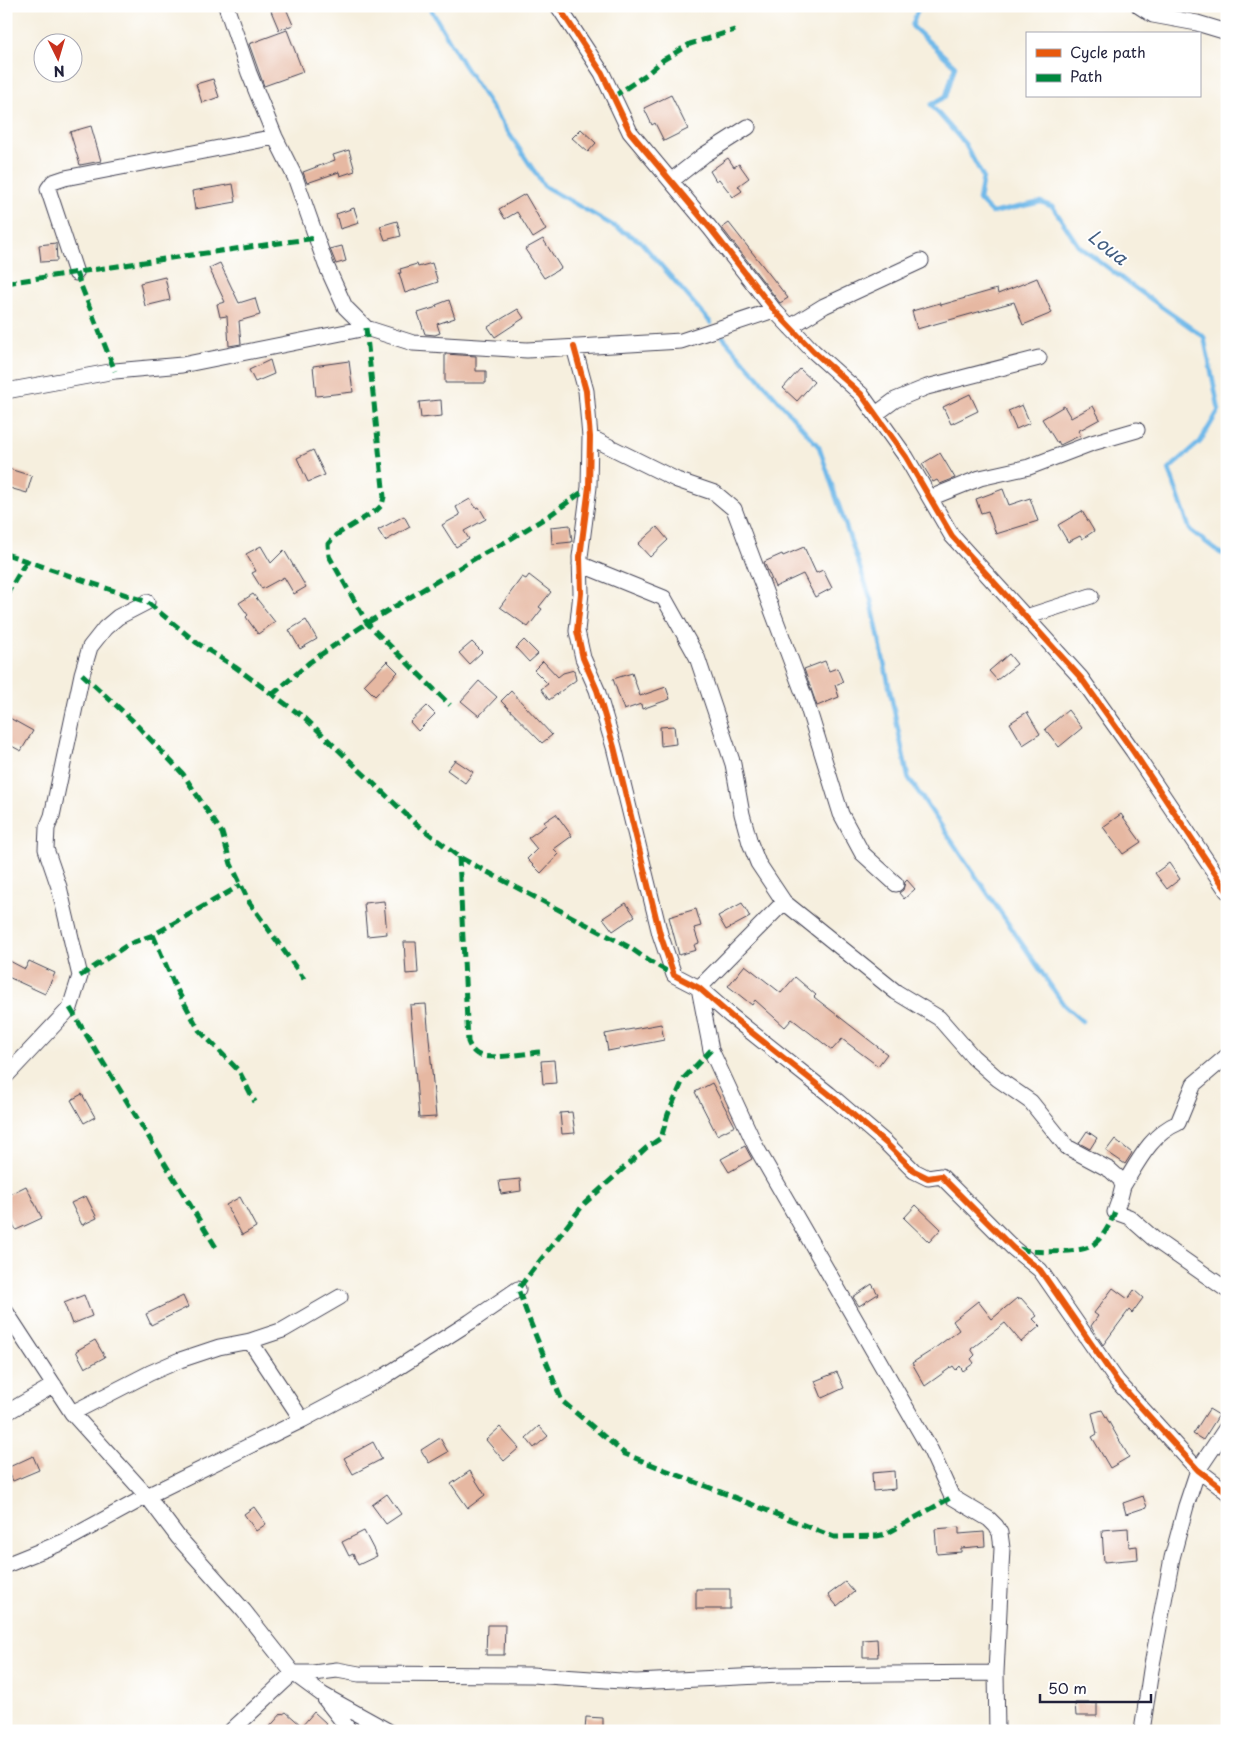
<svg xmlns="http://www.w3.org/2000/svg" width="1233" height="1737" font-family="'Playpen Sans',sans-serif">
  <rect width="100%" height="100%" fill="#fff"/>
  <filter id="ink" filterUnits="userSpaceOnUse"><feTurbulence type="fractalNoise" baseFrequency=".02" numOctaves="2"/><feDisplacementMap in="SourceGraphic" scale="10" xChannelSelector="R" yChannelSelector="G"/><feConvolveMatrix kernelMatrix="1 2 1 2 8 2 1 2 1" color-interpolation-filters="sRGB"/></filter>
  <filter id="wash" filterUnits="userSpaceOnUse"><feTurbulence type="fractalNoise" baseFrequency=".0096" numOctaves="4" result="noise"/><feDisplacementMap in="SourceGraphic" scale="20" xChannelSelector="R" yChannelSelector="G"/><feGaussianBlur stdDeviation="1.12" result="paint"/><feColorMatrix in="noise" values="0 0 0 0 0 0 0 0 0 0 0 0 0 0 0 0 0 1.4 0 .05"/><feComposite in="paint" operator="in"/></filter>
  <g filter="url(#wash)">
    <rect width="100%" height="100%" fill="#f6efde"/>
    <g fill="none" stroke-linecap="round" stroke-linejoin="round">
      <path stroke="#71b9e9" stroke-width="4.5" d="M429,6l34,58 81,122 96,55 71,82
        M919,6l-7,20 43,40 -9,30 -15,9 34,39 18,33 -4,23 13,13 49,-11 12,5 25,38 50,38 76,54 15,73 -19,32 -31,27 21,61 30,23 7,2
        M723,337l96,110 52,153 37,177 156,228 18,16"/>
    </g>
    <g id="blocks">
      <path fill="#e6b8a2" d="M281,6h4l8,19 -14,5 -8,-19z
        M287,30l16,42 -39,14 -15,-42z
        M213,79l6,18 -17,6 -6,-19z
        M671,95l17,34 -24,12 -9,-18 -3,2 -8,-17z
        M91,126l10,35 -21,4 -10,-33z
        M581,129l15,14 -8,9 -16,-14z
        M349,150l6,21 -15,5 -1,-4 -32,11 -4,-11 32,-12 -2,-5z
        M728,158l6,9 5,-3 10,14 -11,8 4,5 -9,6 -14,-18 -3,2 -6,-10z
        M233,184l3,18 -41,7 -3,-18z
        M525,194l21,36 -13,8 -16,-26 -12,7 -6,-10z
        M354,208l5,15 -19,6 -4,-15z
        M397,221l4,15 -16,4 -5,-14z
        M729,223l59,75 -8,5 -58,-75z
        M543,239l18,29 -17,10 -19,-29z
        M56,243l1,18 -16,1 -2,-17z
        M342,246l4,15 -10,3 -6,-15z
        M220,263l19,40 16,-5 5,17 -21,6 2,23 -12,2 -2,-30 -7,1 -3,-13 8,-2 -16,-34z
        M432,263l6,19 -33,11 -6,-20h2l-1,-4 17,-5 1,3z
        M165,277l5,23 -25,6 -5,-23z
        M1037,278l15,35 -29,12 -9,-23 -97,27 -5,-18 28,-8 1,2 56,-16 1,5z
        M449,300l6,18 -18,6 3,9 -5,2 -10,-1 -7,-21 19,-6 -1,-2z
        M518,309l6,9 -29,19 -7,-10z
        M445,354l31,2v15h10v12h-41z
        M270,360l4,14 -19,8 -6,-12z
        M349,361l4,31 -37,4 -3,-30z
        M800,369l14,13 -17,19 -14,-13z
        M970,394l8,17 -27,13 -8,-17z
        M441,400l1,16 -21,2 -2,-16z
        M1022,405l8,18 -14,6 -8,-18z
        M1064,406l7,12 22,-12 7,13 -22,12 3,4 -21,10 -2,-4 -1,2 -15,-24z
        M313,450l12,25 -17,7 -11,-24z
        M940,453l15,25 -15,6 -3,-4 -4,2 -11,-18z
        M6,468l26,8 -5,17 -21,-6z
        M1003,489l6,16 21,-7 8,23 -42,13 -8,-23 -7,2 -5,-14z
        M470,499l6,9 3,-1 7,12 -22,12 5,8 -13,8 -14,-22 18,-10 -4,-8z
        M1082,511l12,20 -12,8 -2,-3 -12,6 -10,-17z
        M404,516l6,11 -25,14 -7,-11z
        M570,525l2,17 -20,2 -1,-17z
        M657,527l11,13 -18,17 -12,-13z
        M261,546l10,17 13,-13 22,37 -12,7 -10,-17 -22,12 -10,-16 4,-2 -10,-17z
        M804,547l12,26 7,-3 9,18 -17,9 -12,-23 -28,13 -11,-25 18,-8 1,2z
        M529,575l22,17 -12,15 3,2 -14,18 -28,-20 22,-30 4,2z
        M253,594l22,28 -17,12 -12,-17 2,-2 -9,-12z
        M306,620l11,19 -17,10 -11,-19z
        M524,640l14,14 -9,8 -13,-14z
        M472,642l10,10 -13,12 -10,-11z
        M1009,654l8,10 -20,16 -8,-9z
        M387,661l11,11 -23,24 -11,-11z
        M543,661l15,16 5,-4 11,-3 2,10 -27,20 -8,-11 7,-5 -14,-14z
        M825,661l4,10 8,-3 6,14 -8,3 4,12 -22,9 -13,-37z
        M632,673l8,23 26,-9 4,12 -28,10 -1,-5 -17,6 -11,-31z
        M479,681l18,16 -18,19 -18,-15z
        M511,691l41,44 -10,8 -41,-42z
        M427,706l8,8 -17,17 -8,-9z
        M1068,710l14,18 -23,19 -14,-18z
        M1027,712l13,22 -17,11 -13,-22z
        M6,716l27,15 -12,20 -15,-8z
        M674,726l2,18 -15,2 -1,-19z
        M455,760l18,12 -8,11 -18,-13z
        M556,814l16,22 -18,13 5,5 -18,19 -14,-14 10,-10 -9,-11 18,-13 -2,-3z
        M1121,814l20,28 -18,12 -20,-27z
        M1169,863l11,16 -13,10 -12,-16z
        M907,880l8,9 -11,10 -5,-6 4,-3 2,-8z
        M384,901l3,33 -20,2 -3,-33z
        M626,903l9,13 -22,15 -10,-13z
        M742,903l8,14 -24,13 -8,-14z
        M696,909l5,17 -7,2 5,15 -5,2 2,5 -17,5 -10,-38z
        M404,942h12l2,31 -12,1z
        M6,959l19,10 4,-8 26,12 -10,21 -39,-18z
        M745,965l36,28 14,-16 21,18 -2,2 73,57 -9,12 -36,-27 -10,11 -40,-31 -7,8 -30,-27 -3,5 -24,-19z
        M426,1004l10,113 -17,1 -9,-113z
        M661,1024l3,16 -56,11 -3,-17z
        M554,1060l2,23 -13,1 -2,-23z
        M712,1083l23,43 -18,9 -22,-43z
        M82,1094l13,23 -11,6 -13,-23z
        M572,1112l3,21 -13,1 -2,-21z
        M1087,1131l10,7 -7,11 -11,-6z
        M1115,1139l17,14 -7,11 -19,-13z
        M745,1146l7,13 -23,13 -8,-13z
        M520,1179l1,12 -20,3 -2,-13z
        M26,1186l16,32 -26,12 -10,-20v-14z
        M86,1196l11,22 -15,7 -11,-22z
        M240,1197l16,30 -14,8 -16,-30z
        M916,1205l25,24 -12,13 -25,-24z
        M872,1284l6,10 -19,12 -6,-9z
        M1113,1288l15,11 6,-9 9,8 -11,15 -3,-3 -26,35 -12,-19 7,-10 -4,-3z
        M84,1295l8,21 -20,8 -8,-21z
        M183,1296l5,11 -37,18 -5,-11z
        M1017,1298l1,2 3,-2 16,18 -4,3 7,7 -19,16 -16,-19 -34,26 4,6 -4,4 3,4 -11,8 -3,-5 -4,4 -3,-4 -28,20 -13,-23 19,-12 28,-21 -6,-9 25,-20 14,18z
        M95,1340l10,17 -20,11 -9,-17z
        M837,1372l7,16 -22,10 -7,-17z
        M1209,1409l10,6 -16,25 -10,-6z
        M1102,1410l27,47 -19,11 -18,-31 5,-3 -5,-21z
        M539,1426l9,10 -14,12 -8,-10z
        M500,1427l19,21 -15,13 -18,-21z
        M440,1438l8,14 -19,11 -8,-13z
        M373,1442l9,17 -29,15 -9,-16z
        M33,1456l6,14 -26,11 -6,-13z
        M470,1471l15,24 -17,13 -17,-24z
        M894,1471l1,18 -22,2 -1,-18z
        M387,1494l14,20 -15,10 -14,-19z
        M1143,1496l4,11 -21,7 -3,-11z
        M254,1507l12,17 -10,7 -12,-17z
        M959,1527v7l25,-2 1,14 -24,2v4l-24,2 -2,-25z
        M1128,1528l1,19 8,-1 1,13 -34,3 -2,-32z
        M364,1531l13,25 -19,9 -5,-11 -4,2 -7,-14z
        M845,1582l9,10 -17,14 -9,-11z
        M696,1589h34v20h-34z
        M487,1625h18l-1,30h-18z
        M877,1639l1,18h-15v-17z
        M1075,1703h22v13h-21z
        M286,1712l16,14 12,-14 12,11 -1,2 6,6h-65l16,-18 1,1z
        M586,1717l17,1v13h-18z"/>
    </g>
  </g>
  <g filter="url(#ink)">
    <use href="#blocks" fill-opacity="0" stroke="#424153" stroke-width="1"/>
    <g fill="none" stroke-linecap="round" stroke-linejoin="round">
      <g stroke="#424153" stroke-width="17">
        <path id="minor" d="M226,6l23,67 26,64 20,40 31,88 19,42 21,21
          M558,6l44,67 28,59 80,96 64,82 39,41 48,43 45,63 46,79 129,142 52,73 94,140
          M1139,6l14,9 44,8 30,9
          M671,181l33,-26 44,-28
          M76,273l-28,-84 5,-7 12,-4 210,-41
          M790,327l34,-21 97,-45
          M574,347l12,44 4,46 -1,50 -9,70 1,36 -4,38 6,27 14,32 17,57 46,187 14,41 25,13 32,28 98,78 58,50 27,27 14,7 13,-2 72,72 27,22 77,111 81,89 29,22
          M6,391l109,-20 67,-6 184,-37 47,15 114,7 154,-9 93,-31
          M876,414l19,-14 32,-13 112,-29
          M590,437l87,43 38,13 19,16 71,189 36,116 21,39 34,31
          M930,498l50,-20 49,-11 63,-24 45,-13
          M580,564l84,34 33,59 36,107 9,50 8,29 8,20 26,39 -85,86
          M1026,617l65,-21
          M784,902l112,90 43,26 34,39 25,22 33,23 36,45 43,23 10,9 3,7 -3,12 -5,14 14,5 25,22 73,51
          M699,988l12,62 45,97 175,304 21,46 37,22 7,7 4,7 2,15 -6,125 1,58
          M6,1076l64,-68 10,-32 -21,-89 -13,-38 1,-21 5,-12 30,-142 8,-27 15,-19 13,-11 29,-15
          M1123,1186c15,-24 28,-52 55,-63l16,-39 33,-28
          M6,1312l66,101 75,83 31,41 66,74 49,62 30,22 65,36
          M250,1341l52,79
          M6,1413l48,-28
          M72,1413l78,-40 30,-13 39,-13 31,-6 33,-11 57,-33
          M6,1565l57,-23 84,-46 155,-76 83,-44 85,-54 48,-33
          M325,1699l25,32
          M231,1731l62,-58h20l24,-3 22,4 173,1 104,7 144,-7 216,-2
          M1142,1731l9,-61 21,-112 14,-52 12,-36 29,-43"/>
      </g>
      <use href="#minor" stroke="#fff" stroke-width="15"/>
      <path stroke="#00873e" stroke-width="5" stroke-dasharray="10 5" stroke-linecap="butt" d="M613,97l34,-23 16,-14 27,-16 45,-14
        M76,273l39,98
        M6,283l178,-27 132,-18
        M366,328l18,169 -2,8 -5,5 -41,25 -8,9 1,12 38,67 83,82
        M6,554l141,48 50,41 38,24 71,52 108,103 45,35 170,90 20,14 25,14
        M6,596l21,-36
        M82,674l49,45 52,55 39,59 9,31 18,38 55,77
        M272,695l38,-33 57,-39 107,-64 35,-19 41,-25 39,-28
        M459,857l9,185c2,4 4,9 9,12 13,7 48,-1 63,-2
        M153,935l21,49 25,46 40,41 16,31
        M80,976l49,-32 24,-9 88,-50
        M70,1008l147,241
        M711,1050l-27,28 -16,36 -7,24 -15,10 -62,56 -66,85 11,30 33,82 63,53 209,83 43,-1 9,-2 66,-37
        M1019,1249c15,4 56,4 70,-2 13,-6 21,-23 26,-35"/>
      <g stroke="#fff" stroke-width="9">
        <path id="cycleway" d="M558,6l44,67 28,59 80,96 64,82 39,41 48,43 45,63 46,79 129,142 52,73 94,140
          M574,347l12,44 4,46 -1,50 -9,70 1,36 -4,38 6,27 14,32 17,57 46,187 14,41 25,13 32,28 98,78 58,50 27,27 14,7 13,-2 72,72 27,22 77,111 81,89 29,22"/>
      </g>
      <use href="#cycleway" stroke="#e8590c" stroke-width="6"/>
    </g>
  </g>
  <g text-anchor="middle" stroke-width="4" stroke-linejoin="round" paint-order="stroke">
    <g font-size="19" font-style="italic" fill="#425e81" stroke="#fff">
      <text transform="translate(1108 247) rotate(38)" y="7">Loua</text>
    </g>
  </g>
  <rect width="1233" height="1737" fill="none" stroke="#fff" stroke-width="25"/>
  <rect x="1026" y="32" width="175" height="65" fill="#ffffff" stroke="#a7a7b1"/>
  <rect x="1036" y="49" width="25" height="8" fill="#e8590c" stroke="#a7a7b1"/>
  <text x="1070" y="58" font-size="15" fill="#22223b">Cycle path</text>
  <rect x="1036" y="74" width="25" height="8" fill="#00873e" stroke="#a7a7b1"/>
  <text x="1070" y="82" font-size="15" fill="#22223b">Path</text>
  <g transform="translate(58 58) rotate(175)"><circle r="24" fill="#ffffff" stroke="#a7a7b1"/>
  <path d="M0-4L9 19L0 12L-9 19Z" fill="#c8321e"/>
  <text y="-8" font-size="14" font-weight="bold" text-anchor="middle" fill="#22223b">N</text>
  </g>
  <path d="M1040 1694v8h111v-8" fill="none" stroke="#22223b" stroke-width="2.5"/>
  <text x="1048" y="1694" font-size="15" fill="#22223b" stroke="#ffffff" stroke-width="4" paint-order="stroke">50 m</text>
</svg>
